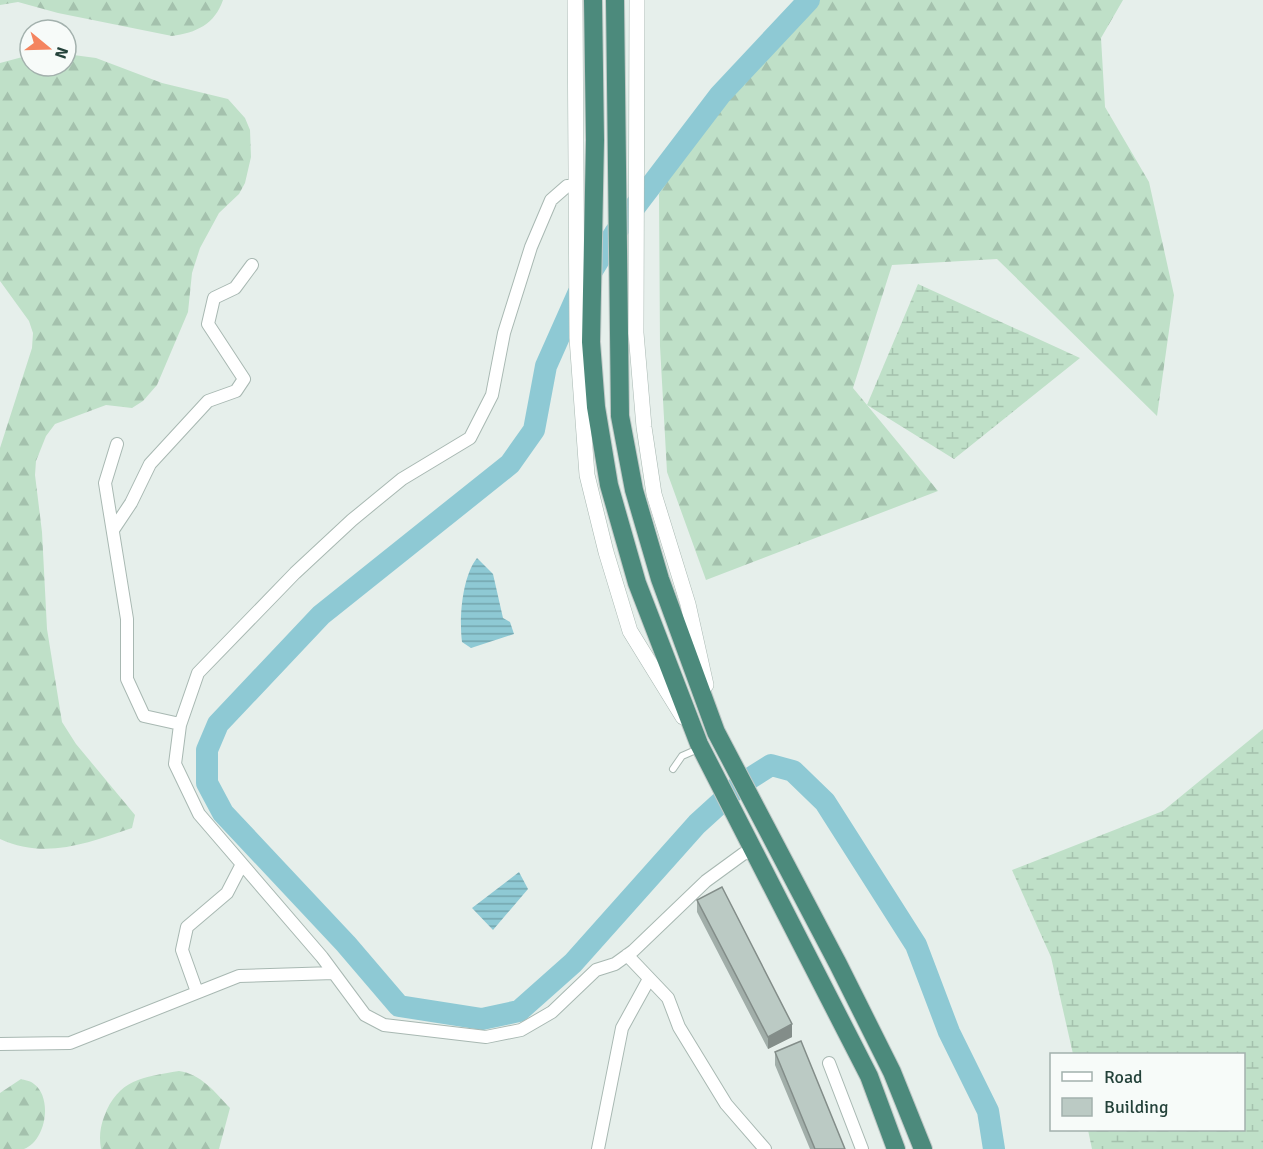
<svg xmlns="http://www.w3.org/2000/svg" width="1263" height="1149" font-family="Signika,sans-serif">
  <defs>
    <pattern id="forest-firs" width="22" height="20" patternUnits="userSpaceOnUse" patternTransform="scale(1.5)"><rect width="22" height="20" fill="#bfe0c8"/><path d="M5 1l3.5 6h-7zM16 11l3.5 6h-7z" fill="#a4c1ad"/></pattern>
    <pattern id="wetland-marsh" width="20" height="14" patternUnits="userSpaceOnUse" patternTransform="scale(1.5)"><rect width="20" height="14" fill="#bfe0c8"/><path d="M1 5h8M5 5V1M11 12h8M15 12V8" fill="none" stroke="#a4c1ad"/></pattern>
    <pattern id="water-rules" width="6" height="5" patternUnits="userSpaceOnUse" patternTransform="scale(1.5)"><rect width="6" height="5" fill="#8ec9d4"/><path d="M0 2.5h6" fill="none" stroke="#74a5ad"/></pattern>
  </defs>
  <rect width="100%" height="100%" fill="#e6efeb"/>
  <path fill="url(#forest-firs)" d="M0,0h223c-8,24 -27,33 -51,36l-114,-23 -40,-11 -18,3z
    M809,0h314l-22,38 4,69 44,75 25,113 -17,121 -160,-157 -105,6 -39,123 85,103 -232,89 -39,-108 -7,-126 -1,-152 61,-99z
    M66,54l30,4 66,25 66,16 17,19 5,12 1,27 -6,26 -6,11 -20,19 -19,35 -8,25 -4,39 -31,73 -14,16 -11,7 -26,-3 -51,19 -9,12 -10,25 -1,14 7,57 5,97 15,93 14,22 59,71 -3,13c-45,15 -86,32 -132,11v-391l32,-100 1,-15 -4,-12 -29,-40v-218l30,-8v11h36z
    M179,1071c22,3 36,21 51,37l-11,41h-118c-2,-12 -1,-21 3,-32 14,-38 39,-40 75,-46z
    M21,1079c3,1 10,2 13,5 19,14 12,57 -10,65 -7,0 -17,0 -24,0v-56z"/>
  <path fill="url(#wetland-marsh)" d="M918,284l162,74 -126,101 -87,-54z
    M1263,729v420h-171l-4,-19h156v-76h-171l-22,-97 -39,-87 151,-59z"/>
  <path fill="url(#water-rules)" d="M477,558l16,16 10,44 7,4 4,12 -43,14 -9,-6c-3,-24 0,-65 15,-84z
    M519,872l9,17 -35,41 -21,-22z"/>
  <g fill="none" stroke-linecap="round" stroke-linejoin="round">
    <path stroke="#8ec9d4" stroke-width="22" d="M809,0l-89,95 -105,138 -37,61 -32,72 -12,64 -24,34 -189,151 -103,109 -11,26v33l16,30 123,131 53,62 83,13 37,-8 54,-48 124,-139 44,-40 30,-19 22,6 32,31 91,143 33,87 39,79 6,38"/>
    <g stroke="#a8b8b2" stroke-width="8">
      <path id="service" d="M673,769l9,-13 16,-7"/>
    </g>
    <g stroke="#a8b8b2" stroke-width="14">
      <path id="minor" d="M574,186h-7l-16,14 -20,47 -27,86 -12,62 -22,43 -68,41 -50,41 -57,53 -97,100 -18,52 -5,39 24,50 123,143 43,58 19,10 102,12 35,-7 31,-18 44,-42 19,-6 18,-13 73,-70 37,-27 9,-3
        M117,444l-12,39 22,136v60l17,37 36,8
        M113,530l18,-27 19,-39 58,-63 28,-10 8,-12 -36,-55 6,-26 21,-10 17,-23
        M627,955l41,43 11,29 47,77 39,45
        M197,992l-15,-42 5,-23 40,-34 15,-29
        M0,1044l70,-1 169,-67 95,-3
        M829,1063l33,86
        M598,1149l24,-121 27,-49"/>
    </g>
    <g stroke="#a8b8b2" stroke-width="16">
      <path id="tertiary" d="M575,0l2,338 10,137 19,77 24,79 53,86
        M637,0l-1,333 8,94 10,67 34,110 18,81"/>
    </g>
    <g stroke="#c2cac8" stroke-width="20">
      <path id="trunk" d="M593,0l2,140 -4,202 5,65 13,78 28,98 62,161 170,332 27,73
        M615,0l5,416 14,74 26,89 56,153 122,232 54,108 31,77"/>
    </g>
    <use href="#service" stroke="#fff" stroke-width="6"/>
    <use href="#minor" stroke="#fff" stroke-width="12"/>
    <use href="#tertiary" stroke="#fff" stroke-width="15"/>
    <use href="#trunk" stroke="#4c8a7c" stroke-width="18"/>
  </g>
  <path fill="#a1aea9" d="M697,900l95,137 -24,12 -71,-137z
    M775,1052l70,97h-35l-35,-84z"/>
  <path fill="#838d89" d="M792,1024v13l-24,12v-12z"/>
  <path fill="#bbcac4" stroke="#838d89" stroke-width="1.5" d="M722,887l70,137 -24,13 -71,-137z
    M801,1041l44,108h-30l-40,-97z"/>
  <rect x="1050" y="1053" width="195" height="78" fill="#f7fbf9" stroke="#a3b1ad" stroke-width="1.5"/>
  <rect x="1062" y="1072" width="30" height="9" fill="#ffffff" stroke="#a3b1ad" stroke-width="1.5"/>
  <text x="1104" y="1083" font-size="18" fill="#24423a">Road</text>
  <rect x="1062" y="1098" width="30" height="18" fill="#bbcac4" stroke="#a3b1ad" stroke-width="1.5"/>
  <text x="1104" y="1113" font-size="18" fill="#24423a">Building</text>
  <g transform="translate(48 48) rotate(109)"><circle r="28" fill="#f7fbf9" stroke="#a3b1ad" stroke-width="1.5"/>
  <path d="M0-4.5L10 22L0 15L-10 22Z" fill="#f4845f"/>
  <text y="-9" font-size="16" font-weight="bold" text-anchor="middle" fill="#24423a">N</text>
  </g>
</svg>
